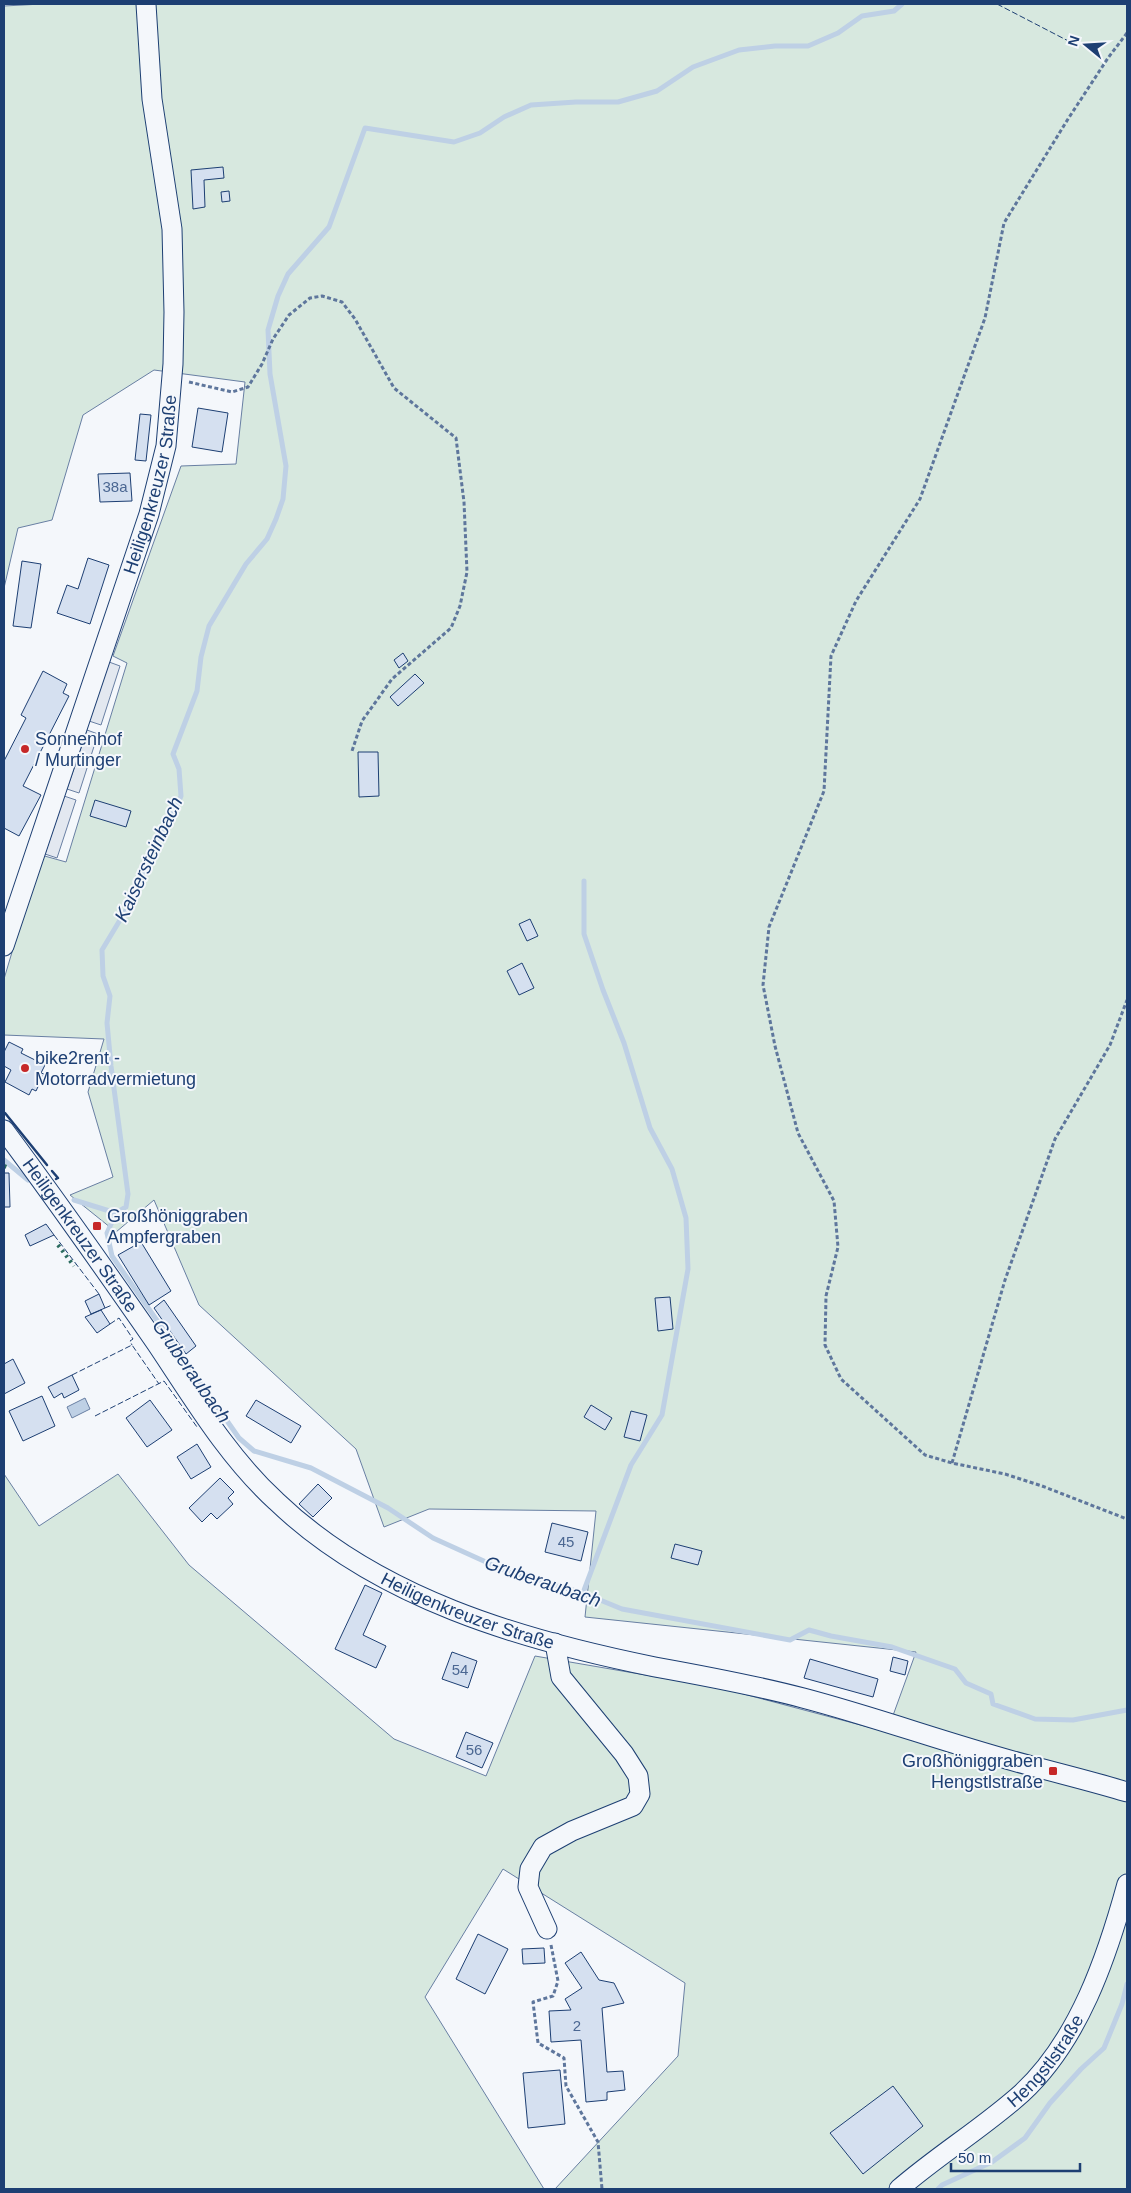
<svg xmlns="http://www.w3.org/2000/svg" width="1131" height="2193" font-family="Arial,sans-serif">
  <rect width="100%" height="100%" fill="#f4f7fb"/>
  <path fill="#d7e8df" stroke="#687fa3" d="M42,4h1085v2185h-572l123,-133 7,-73 -182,-114 -78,128 119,192h-540v-715l35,52 79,-52 71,91 205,174 92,37 49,-120 186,32 166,44 29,-80 -331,-35 11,-106 -167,-2 -45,18 -28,-78 -157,-144 -45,-105 -38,32 -46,-37 43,-18 -25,-85 16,-53 -100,-4v-56l37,-124 25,7 61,-199 -14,-7 68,-190 55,-2 9,-82 -91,-12 -71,45 -31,105 -34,8 -14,60v-582z"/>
  <path fill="#e3e8f0" stroke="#687fa3" d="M109,662l11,4 -19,59 -12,-4z
    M87,730l11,4 -19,59 -12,-4z
    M64,796l12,4 -19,58 -12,-4z"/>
  <path fill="#bed0e5" stroke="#687fa3" d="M85,1398l5,11 -18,9 -5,-11z"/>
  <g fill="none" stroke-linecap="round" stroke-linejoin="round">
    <path stroke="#bed0e5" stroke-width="5" d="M4,1160l24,20
      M74,1200l42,13 -9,20 5,23 127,182 15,13 57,17 77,40 45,30 75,34 75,21 39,16 168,31 19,-10 22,6 61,11 63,22 11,14 25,11 2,10 42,15 38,1 54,-10
      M116,1213l10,-6 2,-13 -17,-128 -4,-43 3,-27 -7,-20 -1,-26 36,-60 18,-48 11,-22 8,-10 6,-14 -2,-27 -6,-15 24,-63 4,-34 8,-31 37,-62 21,-25 9,-20 7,-20 3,-33 -16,-92 -2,-44 10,-34 10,-22 41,-47 36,-99 89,14 26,-9 24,-16 27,-12 45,-3h42l39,-11 36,-24 46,-17 36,-4h33l30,-13 24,-17 32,-5 8,-7
      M583,1593l48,-128 31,-50 26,-146 -2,-51 -14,-49 -22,-41 -26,-85 -21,-53 -19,-56v-53
      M938,2189l4,-4 50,-23 33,-24 25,-35 31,-34 23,-21 18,-44 5,-20"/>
  </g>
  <path fill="#d5e0f0" stroke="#1d3f73" d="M223,167l1,11 -20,2 1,27 -12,2 -2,-39z
    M229,191l1,10 -8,1 -1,-10z
    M198,408l30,5 -6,39 -30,-5z
    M140,414l11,1 -5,46 -11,-1z
    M130,473l2,28 -32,1 -2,-28z
    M88,558l21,7 -19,59 -33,-11 10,-28 11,4z
    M22,561l19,3 -10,64 -18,-2z
    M403,653l5,8 -9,7 -5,-8z
    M43,671l24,13 -4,9 6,3 -46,90 18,9 -22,41 -15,-8v-67l22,-43 -5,-3z
    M415,674l9,9 -26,23 -8,-9z
    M358,752h20l1,44 -20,1z
    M95,800l36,11 -5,16 -36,-11z
    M530,919l8,17 -11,5 -8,-17z
    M522,963l12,25 -15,7 -12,-24z
    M9,1042l14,7 -2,4 24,12 -4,8 3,1 -8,17 -4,-2 -3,6 -24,-13 6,-12 -7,-4v-14z
    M4,1173h5l1,34h-6z
    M46,1224l8,11 -24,11 -5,-11z
    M141,1242l30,49 -22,14 -31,-50z
    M99,1294l6,14 -14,6 -6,-13z
    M670,1297l3,32 -15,2 -3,-33z
    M164,1300l32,46 -10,8 -32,-46z
    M101,1310l9,14 -13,9 -12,-16z
    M13,1359l12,24 -21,11v-30z
    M72,1375l7,15 -15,8 -2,-5 -8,5 -6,-11z
    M42,1396l13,30 -32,15 -14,-30z
    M150,1400l22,30 -25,17 -21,-29z
    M256,1400l45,26 -10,17 -45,-27z
    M591,1405l21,13 -7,12 -21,-13z
    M631,1411l16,4 -7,26 -16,-4z
    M197,1444l14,23 -20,12 -14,-22z
    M220,1478l14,14 -6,6 5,6 -16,15 -6,-6 -9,9 -13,-14z
    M318,1484l14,14 -19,19 -14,-13z
    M552,1523l36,9 -7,29 -36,-9z
    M675,1544l27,7 -4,14 -27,-7z
    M365,1585l17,8 -19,42 23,11 -10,22 -41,-19z
    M452,1652l25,9 -9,27 -26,-9z
    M893,1657l15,4 -3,14 -15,-4z
    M810,1659l68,20 -5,18 -69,-19z
    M466,1732l27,11 -11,25 -26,-11z
    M478,1934l30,15 -23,45 -29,-15z
    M544,1948l1,15 -22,1 -1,-15z
    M581,1952l18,28 15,3 10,20 -22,5 5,64 16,-1 2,19 -18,2v8l-21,2 -5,-62 -30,2 -2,-31 22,-1 -6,-11 17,-11 -17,-25z
    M560,2070l5,54 -37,4 -5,-55z
    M893,2086l30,40 -60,48 -33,-41z"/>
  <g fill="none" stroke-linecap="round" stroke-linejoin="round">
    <g stroke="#1d3f73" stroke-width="21">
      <g id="minor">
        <path id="s1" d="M4,946l145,-432 17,-68 7,-82 1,-52 -2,-83 -20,-130 -6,-95"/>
        <path id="s2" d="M4,1130c52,70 102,141 152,213 37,55 71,113 120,158 101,97 245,139 379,166 50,9 99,18 148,31 76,20 149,47 225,67 33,9 66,17 99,27"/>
        <path d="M547,1929l-19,-42 2,-18 13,-22 29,-16 61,-25 7,-12 -2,-18 -14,-22 -63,-77 -6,-34"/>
        <path id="s3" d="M899,2189c39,-34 84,-61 123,-96 57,-53 85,-136 105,-209"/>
      </g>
    </g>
    <path stroke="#5e769c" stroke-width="3" stroke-dasharray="4 2.5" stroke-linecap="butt" d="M1127,33l-19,25 -40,61 -64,104 -19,95 -65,181 -64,102 -25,55 -7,135 -55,136 -6,58 12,61 23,87 36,68 4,46 -12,49 -1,49 16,34 84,76 27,8 53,11 37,12 85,33
      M189,382l43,10 16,-5 14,-23 11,-25 16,-24 21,-17 12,-2 20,6 13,17 39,69 62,50 8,64 3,70 -7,34 -9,22 -59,51 -30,42 -10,30
      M952,1463l53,-183 50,-141 55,-94 17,-45
      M551,1945l7,36 -5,15 -20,6 5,41 26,15 2,28 32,56 4,47"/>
    <use href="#minor" stroke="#f4f7fb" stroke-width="19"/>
    <path stroke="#2c6c60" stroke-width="4" stroke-dasharray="2.5 4" stroke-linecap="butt" d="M4,1166l6,2
      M58,1245l16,21"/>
    <path stroke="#1d3f73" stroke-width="1" stroke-dasharray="6 2.5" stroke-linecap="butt" d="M997,4l81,42
      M54,1235l45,59
      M105,1308l7,-3
      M110,1324l9,-6 14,21 -3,2 2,4
      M72,1375l60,-30 27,39
      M95,1416l69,-35 33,46"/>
    <path stroke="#1d3f73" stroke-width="2.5" d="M5,1113l42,52
      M52,1171l6,7 -2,1"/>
  </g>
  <g fill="#c62828" stroke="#f4f7fb" stroke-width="2">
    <circle cx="25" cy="749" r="5"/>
    <circle cx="25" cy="1068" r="5"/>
    <rect x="92" y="1221" width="10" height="10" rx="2.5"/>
    <rect x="1048" y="1766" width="10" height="10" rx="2.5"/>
  </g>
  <g text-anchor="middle" stroke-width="4" stroke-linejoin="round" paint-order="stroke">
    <g font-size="15" fill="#4b6792">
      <text x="115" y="492">38a</text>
      <text x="566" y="1547">45</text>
      <text x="460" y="1675">54</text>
      <text x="474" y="1755">56</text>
      <text x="577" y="2031">2</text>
    </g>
    <g font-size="18" fill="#1d3f73" stroke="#f4f7fb">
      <text dy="6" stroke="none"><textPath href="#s1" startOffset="485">Heiligenkreuzer Straße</textPath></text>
      <text dy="6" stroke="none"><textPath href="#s2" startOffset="130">Heiligenkreuzer Straße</textPath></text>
      <text dy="6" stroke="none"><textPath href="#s2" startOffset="684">Heiligenkreuzer Straße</textPath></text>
      <text dy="6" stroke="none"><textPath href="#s3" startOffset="196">Hengstlstraße</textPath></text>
    </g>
    <g font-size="18" fill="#1d3f73" stroke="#f4f7fb" text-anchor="start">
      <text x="35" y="745">Sonnenhof<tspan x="35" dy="21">/ Murtinger</tspan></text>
      <text x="35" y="1064">bike2rent -<tspan x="35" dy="21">Motorradvermietung</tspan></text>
      <text x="107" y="1222">Großhöniggraben<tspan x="107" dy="21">Ampfergraben</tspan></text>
      <text x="1043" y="1767" text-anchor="end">Großhöniggraben<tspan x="1043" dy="21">Hengstlstraße</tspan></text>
    </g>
    <g font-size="19" font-style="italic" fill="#1d3f73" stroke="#f4f7fb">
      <text transform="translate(148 859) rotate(-65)" y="7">Kaisersteinbach</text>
      <text transform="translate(192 1371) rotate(55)" y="7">Gruberaubach</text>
      <text transform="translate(543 1581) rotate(19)" y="7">Gruberaubach</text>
    </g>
  </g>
  <rect width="1131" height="2193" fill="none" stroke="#1d3f73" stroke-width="10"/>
  <g transform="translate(1086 45) rotate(288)" stroke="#f4f7fb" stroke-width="4" paint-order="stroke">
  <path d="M0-4L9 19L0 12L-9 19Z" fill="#1d3f73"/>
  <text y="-8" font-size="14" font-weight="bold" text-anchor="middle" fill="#1d3f73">N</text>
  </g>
  <path d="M951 2163v8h129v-8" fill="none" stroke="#1d3f73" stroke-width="2.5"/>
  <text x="958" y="2163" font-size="15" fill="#1d3f73" stroke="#f4f7fb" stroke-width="4" paint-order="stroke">50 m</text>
</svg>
